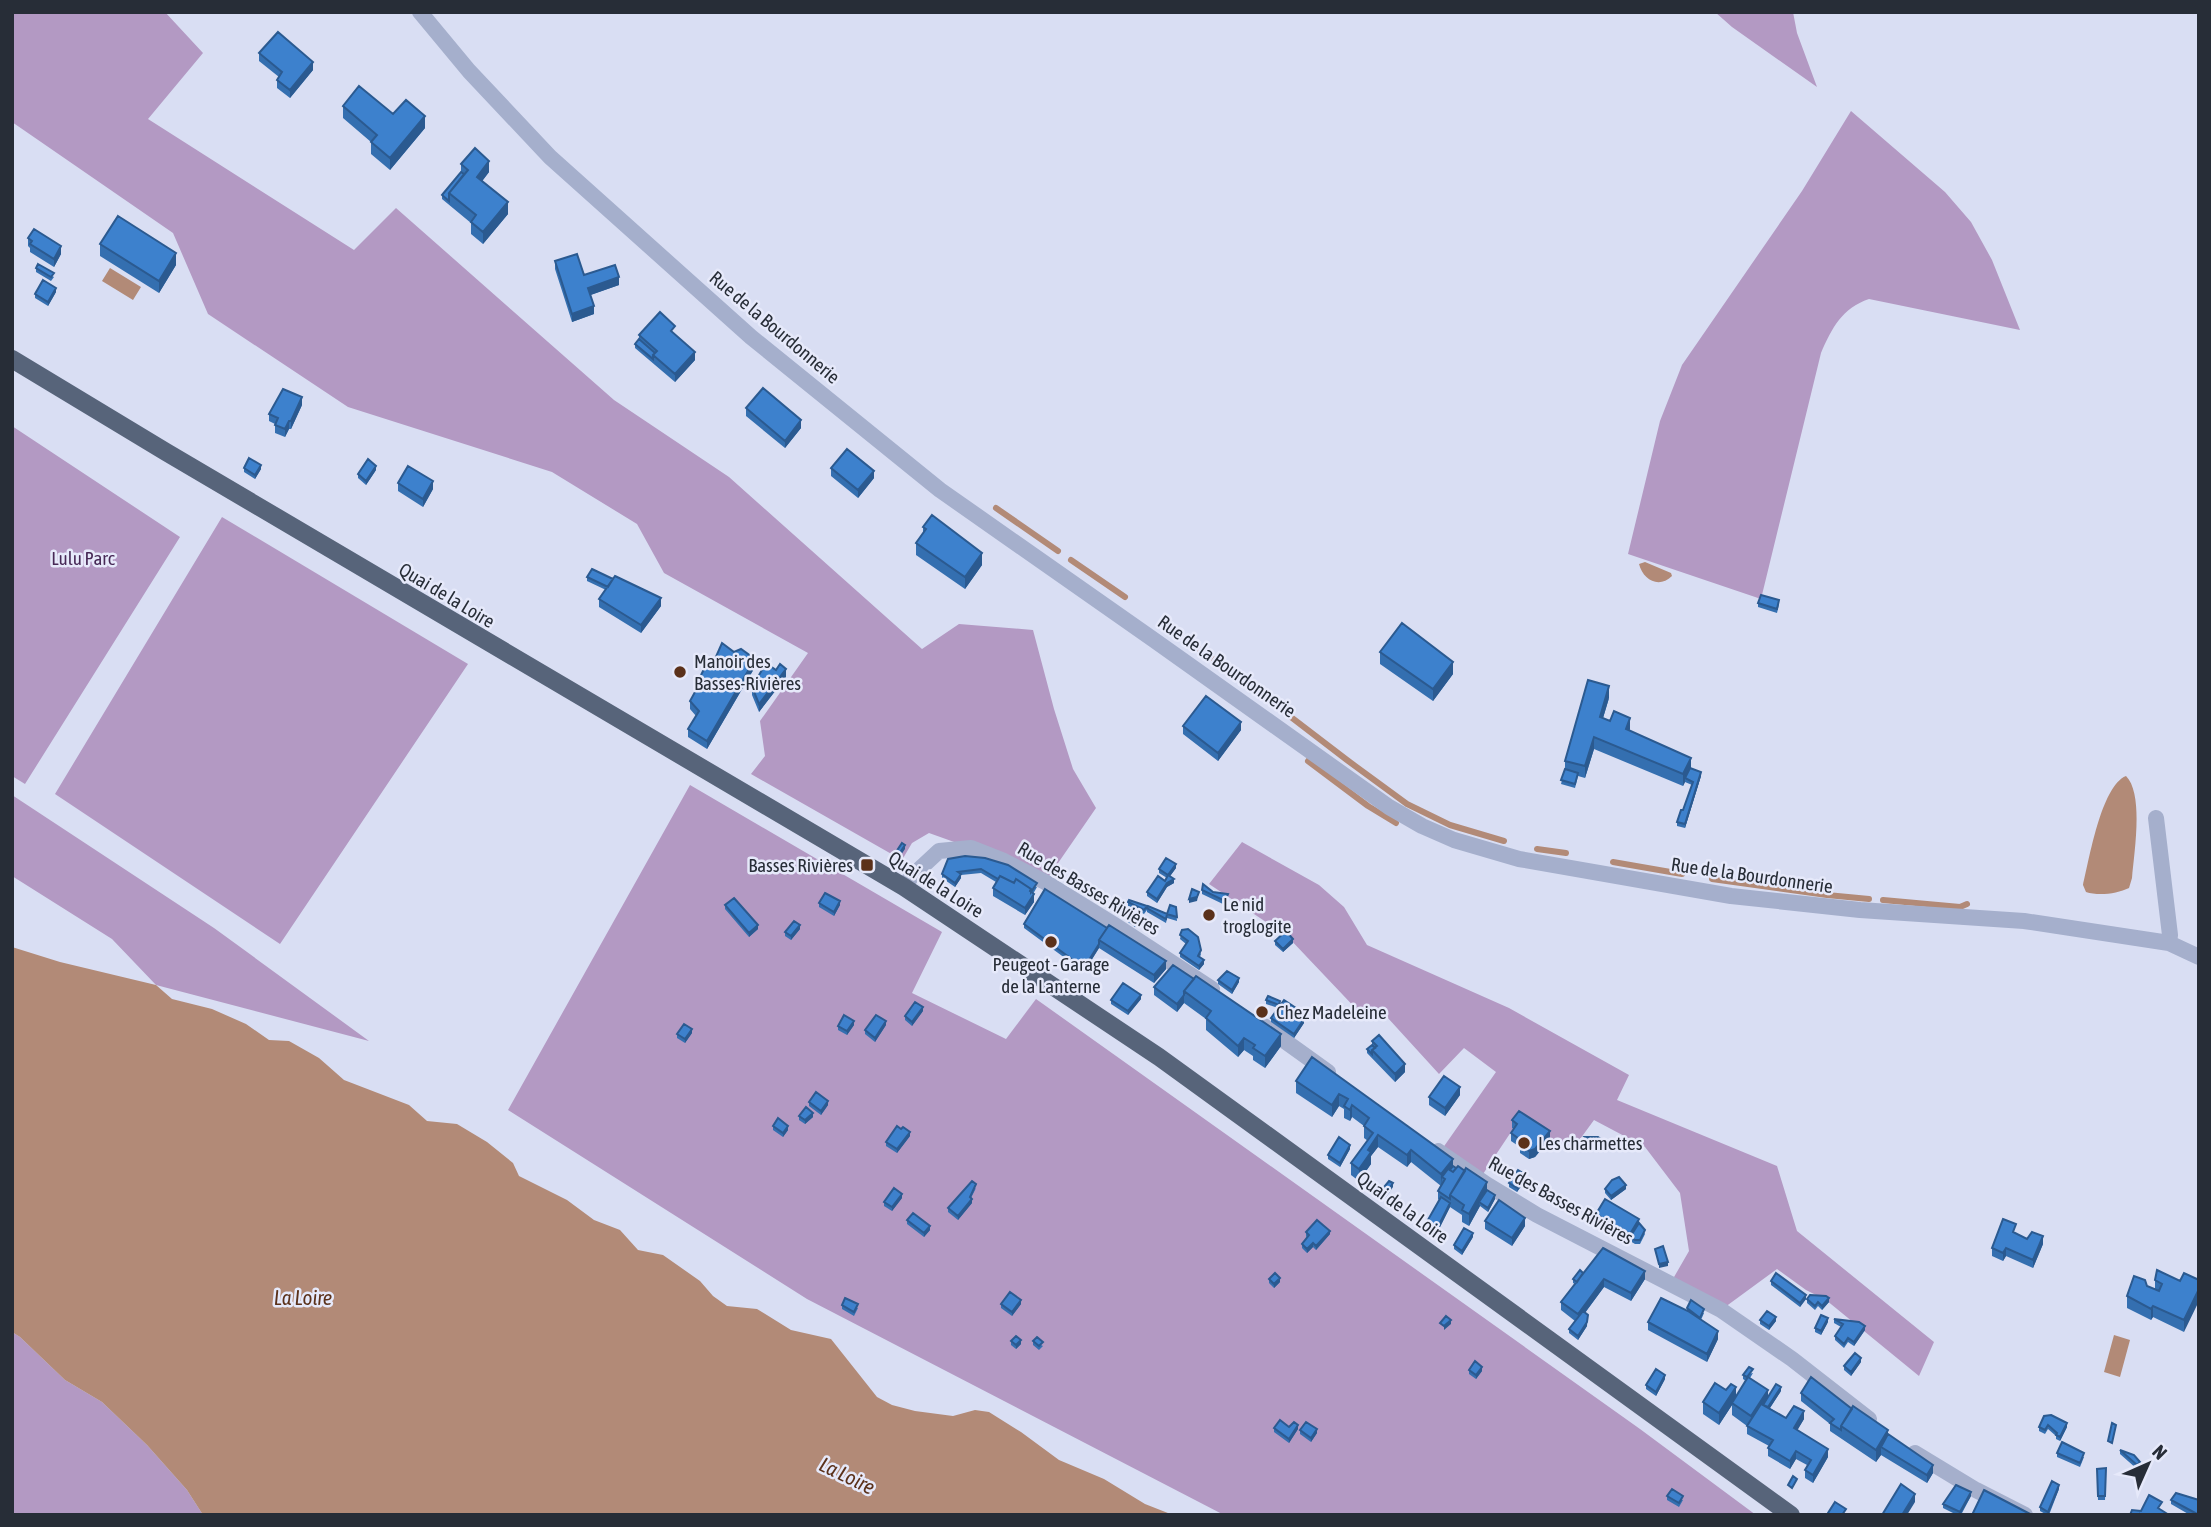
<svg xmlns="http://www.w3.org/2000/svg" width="2211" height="1527" font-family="'Asap Condensed',sans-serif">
  <rect width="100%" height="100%" fill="#d9def3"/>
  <path fill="#b399c3" d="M12,12h153l38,41 -55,66 206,131 42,-42 218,192 115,77 193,172 37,-25 74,6 21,79 19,60 23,39 -51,74 -74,-34 -42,-15 -17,10 -10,17 -151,-86 14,-18 -5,-35 48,-68 -144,-80 -27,-49 -85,-52 -204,-65 -140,-93 -35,-81 -161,-111z
    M1715,12h78l4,21 20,54 -85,-60z
    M1851,111l94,81 26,30 21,38 28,70 -151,-31c-27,9 -37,29 -48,54l-60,246 -133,-45 32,-133 22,-56 120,-174z
    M12,426l168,111 -155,247 -13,-8z
    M222,517l246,147 -188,280 -225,-150z
    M690,785l252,147 -30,61 94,46 30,-40 604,430 116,86h-532l-417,-216 -299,-189z
    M12,795l202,133 155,113 -213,-56 -44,-46 -100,-63z
    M1242,842l77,43 25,22 23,38 142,63 120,67 -12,25 160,66 20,65 137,111 -15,34 -93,-76 -20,-10 -29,-21 -56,41 -51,-26 19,-33 -9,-58 -35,-46 -51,-27 -19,26 -25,-7 -31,-19 -40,60 -39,-28 56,-80 -32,-24 -25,26 -52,-57 -26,-3 -74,-78 -78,-52z
    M12,1332l8,5 45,43 37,22 45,43 40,45 16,25h-191z"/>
  <path fill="#b28a77" d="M110,268l31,19 -8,13 -31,-19z
    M1645,562l26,11 1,3c-13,13 -29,4 -33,-12z
    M2126,776c18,18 8,77 6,102l-3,10c-12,6 -31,8 -43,4l-3,-7c6,-24 18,-99 43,-109z
    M12,947l48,15 96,23 16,14 40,10 34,15 23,16 20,1 30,17 25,22 65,25 18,16 30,3 30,18 26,21 6,13 48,24 27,20 26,10 18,20 25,5 37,26 13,15 14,10 30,3 34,21 40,9 46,58 15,8 23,6 38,5 22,-6 14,2 32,20 38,28 45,19 41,25 28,11h-970l-16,-25 -40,-45 -45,-43 -37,-22 -45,-43 -8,-5z
    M2114,1335l16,5 -10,37 -16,-5z"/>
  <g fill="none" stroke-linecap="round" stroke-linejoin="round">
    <path stroke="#b28a77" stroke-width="6" d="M996,508l62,43
      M1071,560l54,37
      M1165,625l75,53 107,82 60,44 43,21 54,16
      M1308,761l60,45 28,17
      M1537,849l29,4
      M1613,862l69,12
      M1712,879l115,16 42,4
      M1883,900l77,7 7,-3"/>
    <path stroke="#a5afcc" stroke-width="16" d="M420,12l49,59 81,86 201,180 189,153 214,150 235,167 33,19 32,14 65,19 212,37 129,14 164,11 145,22 30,14
      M2156,818l14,117 -1,8
      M904,887l7,-10 28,-26 32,-3 33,13 41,21 68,42 99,65
      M1264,1026l64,46
      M1438,1151l48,33 51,31 184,95 71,49 77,60
      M1915,1453l61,37 49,25"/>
    <path stroke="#57647a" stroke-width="18" d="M12,359l154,93 738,435 255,170 632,458"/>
  </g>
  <path fill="#346fb0" d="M259,53l54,17 -23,28 -13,-10v-8l2,-3 -20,-16z
    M343,106l50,8 32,14 -35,42 -19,-16v-12l-28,-24z
    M461,164l28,8 -7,9 26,33 -25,30 -12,-10v-11l-29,-24v-4l19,-23z
    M28,238l33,16 -7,13 -24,-15v-4l-2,-2z
    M100,244l76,21 -17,28 -59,-37z
    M555,261l29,14 35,10 -29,10 4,19 -22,8 -17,-53z
    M36,268l18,9 -3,4 -15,-9z
    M56,292l-8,14 -13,-8v-4z
    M675,334l20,26 -20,22 -40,-34v-4l4,-5v-4z
    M302,405l-11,24h-2l-4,8 -10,-4v-9l-6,-3v-7z
    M746,408l55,20 -16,20 -39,-32z
    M244,468l17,1 -6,10 -11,-7z
    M831,468l43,10 -16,20 -27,-22z
    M376,470l-10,15 -8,-7v-4z
    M398,483l35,6 -10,18 -25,-16z
    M923,527l59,38 -17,24 -49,-34v-12l7,-10z
    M587,577l74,29 -20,27 -42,-26v-8l7,-9 -19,-9z
    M1758,603l21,1 -2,9 -19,-6z
    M1380,652l73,22 -20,27 -53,-37z
    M715,659l40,8 -48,82 -19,-12v-8l8,-13 -6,-7v-8l8,-14v-6z
    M776,670l10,7 -27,35 -7,-17v-8z
    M1609,698l-6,20 27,12 71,46 -16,52 -8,-2v-4l6,-12 9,-25 -7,-3 -2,4 -89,-37 -9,29 -7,-2 -3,12 -14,-4 4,-15v-8z
    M1183,726l58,4 -23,31 -35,-27z
    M948,859l89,28 -4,7 1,8 -9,13 -32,-19v-8l3,-6 -15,-9 -20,2v3l-6,9 -13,-9v-4z
    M1176,868l-6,8 4,7 -7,4 -10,16 -10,-7v-4l18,-11 2,-3 -8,-5v-4z
    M1045,889l121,80 -12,14 -55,-35 -15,24 -60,-44v-4z
    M1202,890l26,8 -3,7 -23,-11z
    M1128,902l39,12 9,-7 1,14 -10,-3 -1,5 -19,-11v-2l-3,4 -16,-8z
    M819,903l21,2 -6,11 -15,-9z
    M725,905l33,24 -9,8 -24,-28z
    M1125,916l13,6 -3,5 -10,-7z
    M800,929l-9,11 -6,-4v-4z
    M1182,930l19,24 -1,3 4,7 -5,6 -19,-13v-4l6,-9 -6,-5z
    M1275,941l18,2 -10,9 -8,-7z
    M1173,965l108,81 -16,22 -12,-8v-4l-9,-6 -6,7 -32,-27v-11l-22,-16 -7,9 -23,-17v-8z
    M1218,980l21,2 -7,12 -14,-10z
    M1141,999l-13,16 -17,-11v-4z
    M1266,1000l30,12v1l8,10 -10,15 -23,-16v-4l7,-10 -12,-4z
    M923,1011l-11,15 -7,-6v-4z
    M854,1025l-7,10 -9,-5v-4z
    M886,1025l-11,17 -10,-8v-4z
    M692,1033l-7,10 -8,-5v-4z
    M1372,1041l33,31 -10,10 -28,-29v-4l5,-4z
    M1312,1057l141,109 34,24 8,9 -7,13 -8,-6 -11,20 -7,-4v-7l-12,-8 -14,28 -11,-7v-3l14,-25 -1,-1v-8l3,-5 -30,-24 -4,5 -29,-20 -7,9v8l-12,17 -8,-6v-12l17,-22 -4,-3v-12l-12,-9 -2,4 -6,-3v-9l-5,-3 -7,11 -36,-24v-12z
    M1460,1095l-15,21 -16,-11v-8z
    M809,1102l19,3 -7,10 -12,-9z
    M799,1116l14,1 -8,7 -6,-4z
    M1512,1120l38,19 -15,18 -6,2 -9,-6v-6l-9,-6v-8l3,-4 -2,-1z
    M773,1126l15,4 -5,7 -10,-7z
    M910,1136l-13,17 -11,-7v-4z
    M1585,1137l18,8 -3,3 -6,1 -9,-8z
    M1350,1149l-10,18 -12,-8v-4z
    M1526,1179l-9,13 -8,-5v-4z
    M976,1188l-5,10 1,5 -14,17 -10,-8v-4z
    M1605,1189h21l-15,11 -6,-7z
    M902,1198l-10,13 -8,-5v-4z
    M1596,1214l43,9 6,11 -5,10h-5l-5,-3v1l-34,-20z
    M907,1220l23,10 -6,7 -17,-13z
    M1485,1221l40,5 -13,20 -27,-17z
    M1306,1232l24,2 -14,16 -3,-3 -6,6 -5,-5v-4l5,-6 -1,-2z
    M2016,1232l-1,1 12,6 16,5 -10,24 -27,-12 -3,5 -11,-5v-8z
    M1473,1237l-11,18 -8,-6v-4z
    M1583,1273l62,6 -14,22 -27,-14 -19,26 3,2 -1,11 -9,14 -9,-7v-4l6,-8 -14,-11v-8l14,-18 -2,-1v-4z
    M2184,1273v59l-31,-15 -2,3 -24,-12v-12l20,-10 8,3v-9l25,1z
    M1269,1279l11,3 -6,6 -5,-5z
    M1771,1281l35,18 -6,8 -29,-22z
    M1807,1299l22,3 -7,8 -4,-4 -3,4 -8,-7z
    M1001,1304h20l-9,12 -11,-8z
    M842,1305l16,3 -4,8 -12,-7z
    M1687,1308l17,5 -3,7 17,19 -11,23 -59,-32v-8l39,-11z
    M1834,1319l31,11 -11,16 -6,-4 -4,6 -9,-8v-4l6,-9 -7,-4z
    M1760,1320l16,1 -7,9 -9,-6z
    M1828,1322l-7,13 -6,-3v-4z
    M1011,1341l10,3 -5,5 -5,-4z
    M1033,1341l10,5 -4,4 -6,-5z
    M1861,1362l-10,14 -7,-6v-4z
    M1469,1370l13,1 -6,8 -7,-5z
    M1753,1373l-3,5 18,20 13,-7 -11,17 16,10 18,1 -7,11 31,27 -15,26 -8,-5v-8l2,-5 -11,-6 -6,10 -22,-13v-8l1,-2 -22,-12v-8l-15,-11v-10l-13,20 -16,-11v-12l33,-5 10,-16 -3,-2v-4z
    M1665,1379l-9,17 -10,-7v-4z
    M1801,1393l51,16 36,25 45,39 -6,10 -46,-28 -5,7 -46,-31v-7l-29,-23z
    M2044,1416l23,11 -7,14 -4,-2v-3l-8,-7 -3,5 -6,-3v-4z
    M1289,1427l9,2 -9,14 -15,-11v-4z
    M1300,1430l17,3 -6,9 -11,-8z
    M2120,1450l20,16 -3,3 -17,-15z
    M2057,1453l27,4 -4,10 -23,-10z
    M2106,1468l-1,32h-7l-1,-31z
    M2059,1489l-10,26h-2l-7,-4v-4z
    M1667,1496l16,4 -4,7 -12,-7z
    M1971,1496l-10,19h-4l-14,-7v-4z
    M2171,1500l28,15h-9l-19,-11z"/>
  <path fill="#2b5a90" d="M313,62v8l-23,28v-8z
    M425,116v12l-35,42v-12z
    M489,161v11l-12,16v-11z
    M508,202v12l-25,30v-12z
    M61,246v8l-7,13v-8z
    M176,253v12l-17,28v-12z
    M619,277v8l-31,11v-8z
    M56,288v4l-8,14v-4z
    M594,306v8l-22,8v-8z
    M695,352v8l-20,22v-8z
    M302,397v8l-11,24v-8z
    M801,420v8l-16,20v-7z
    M289,421v8l-4,8v-8z
    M261,465v4l-6,10v-4z
    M376,466v4l-10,15v-4z
    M874,471v7l-16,20v-8z
    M433,481v8l-10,18v-8z
    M982,553v12l-17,24v-12z
    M661,598v8l-20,27v-8z
    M755,659v8l-48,82v-8z
    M1453,662v12l-20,27v-12z
    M786,669v8l-27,35v-8z
    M1609,686v12l-9,30v-11z
    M1630,718v12l-4,-1z
    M1241,722v8l-23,31v-8z
    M1594,737v12l-9,29v-12z
    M1691,758v11l-6,9v4l-2,4v-12z
    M1701,772v4l-16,52v-4z
    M905,845v4l-6,9v-4z
    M1176,864v4l-8,11v-4z
    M961,874v4l-6,9v-4z
    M1174,879v4l-7,4 -10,16v-4l10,-16z
    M1199,892l-2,9 -8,2v-4z
    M1034,894v8l-9,13v-7z
    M840,901v4l-6,11v-4z
    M758,925v4l-9,8v-4z
    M800,925v4l-9,11v-4z
    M1293,939v4l-10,9v-3z
    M1099,944v4l-15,24v-4z
    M1204,960v4l-5,6v-4z
    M1166,961v8l-12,14v-8z
    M1239,978v4l-7,12v-4z
    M1141,995v4l-13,16v-4z
    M1184,995v8l-7,9v-8z
    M923,1007v4l-11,15v-4z
    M1304,1019v4l-10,15v-4z
    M854,1021v4l-7,10v-4z
    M886,1021v4l-11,17v-4z
    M692,1029v4l-7,10v-4z
    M1281,1034v12l-16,22v-12z
    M1244,1038v12l-6,7v-11z
    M1405,1064v8l-10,10v-8z
    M1460,1087v8l-15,21v-8z
    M1339,1094v12l-7,11v-12z
    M828,1101v4l-7,10v-4z
    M1352,1105v12l-2,4v-11z
    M813,1113v4l-8,7v-4z
    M788,1126v4l-5,7v-4z
    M1550,1131v8l-15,18 -6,2v-8z
    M910,1132v4l-13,17v-4z
    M1378,1135v12l-7,9v8l-12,17v-12l9,-19z
    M1350,1145v4l-10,18v-4z
    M1411,1150v12l-4,5v-12z
    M1453,1159v11l-8,9 -3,-2 -1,9v-12z
    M1526,1175v4l-9,13v-4z
    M1487,1182v12l-8,8 1,4 -11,20v-12z
    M1393,1183v4l-8,12v-4z
    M1626,1185v4l-15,11v-4z
    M902,1194v4l-10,13v-4z
    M1495,1195v4l-7,13v-4z
    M972,1199v4l-14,17v-4z
    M1450,1203v4l-14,28v-4z
    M1525,1218v8l-13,20v-8z
    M1639,1219v8l-9,10v5v-8z
    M930,1226v4l-6,7v-4z
    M1330,1231v3l-14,16v-4z
    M1473,1233v4l-11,18v-4z
    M2043,1236v8l-10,24v-8z
    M1313,1243v4l-6,6v-4z
    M2006,1248v8l-3,5v-8z
    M1668,1262v4l-9,2v-4z
    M1645,1271v8l-14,22v-8z
    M1280,1278v4l-6,6v-4z
    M1604,1279v8l-26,35v-8z
    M2199,1289v12l-15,31v-12z
    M1806,1295v4l-6,8v-4z
    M1829,1298v4l-7,8v-4z
    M1021,1300v4l-9,12v-4z
    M2153,1306v11l-2,3v-11z
    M1776,1317v4l-7,9v-4z
    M1828,1318v4l-7,13v-4z
    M1451,1320v4l-7,6v-4z
    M1587,1322v4l-9,14v-4z
    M1865,1326v4l-11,16v-4z
    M1718,1331v8l-11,23v-8z
    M1021,1340v4l-5,5v-4z
    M1861,1358v4l-10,14v-4z
    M1482,1367v4l-6,8v-4z
    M1665,1375v4l-9,17v-4z
    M1736,1387v12l-17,26v-12z
    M1781,1387v4l-15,23v-4z
    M1768,1390v12l-17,26v-12z
    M1804,1411v8l-10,17v-8z
    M2067,1423v4l-7,14v-4z
    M1298,1425v4l-9,14v-4z
    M1317,1429v4l-6,9v-4z
    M1888,1430v12l-7,5v8l-5,7v-12z
    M1828,1449v8l-15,26v-8z
    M1796,1451v8l-6,10v-8z
    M1933,1465v8l-6,10v-8z
    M2059,1485v4l-11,26v-3z
    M1971,1492v4l-11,19v-3z
    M1915,1494v8l-8,13h-5z"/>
  <path fill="#3d81cd" stroke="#2b5a90" stroke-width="2" d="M278,32l35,30 -23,28 -13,-10 5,-8 -23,-19z
    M359,86l34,28 13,-14 19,16 -35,42 -19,-16 6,-7 -34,-29z
    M475,148l14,13 -12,16 31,25 -25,30 -12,-10 5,-7 -27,-22 19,-23 -7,-6z
    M461,172l3,2 -15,19v8l-7,-6z
    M118,216l58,37 -17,28 -59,-37z
    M34,229l27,17 -7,13 -24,-15 2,-3 -4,-3z
    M577,254l7,21 31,-10 4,12 -31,11 6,18 -22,8 -17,-53z
    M38,264l16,9 -3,4 -15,-9z
    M43,280l13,8 -8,14 -13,-8z
    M660,312l15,14 -4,5 24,21 -20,22 -22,-19 4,-4 -18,-16z
    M639,339l16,14 -2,2v4l-18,-15z
    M763,388l38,32 -16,21 -39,-33z
    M283,389l19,8 -11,24h-2l-4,8 -10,-4 3,-7 -9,-4z
    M847,449l27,22 -16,19 -27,-22z
    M249,458l12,7 -6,10 -11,-7z
    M368,459l8,7 -10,15 -8,-7z
    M408,466l25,15 -10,18 -25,-16z
    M932,515l50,38 -17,24 -49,-34 10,-14 -3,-2z
    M592,569l21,10 -5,8 -21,-10z
    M615,576l46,22 -20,27 -42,-26z
    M1761,595l18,5 -2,9 -19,-6z
    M1402,623l51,39 -20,27 -53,-37z
    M722,643l12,9 7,-3 14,10 -48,82 -19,-12 11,-18 -9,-10 10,-18 -2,-2 12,-24 5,2z
    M766,663l10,7 4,-6 6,5 -27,35 -7,-17z
    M1588,680l21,6 -9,31 10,4 4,-10 16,7 -4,11 65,29 -8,16 -89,-37 -9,29 -20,-5z
    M1206,696l35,26 -23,31 -35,-27z
    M1690,768l11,4 -16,52 -8,-2 4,-12h2l10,-28 -8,-4z
    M1565,769l13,4 -3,11 -14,-4z
    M902,843l3,2 -6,9 -3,-2z
    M965,856l20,2 23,7 29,18 -6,9v-3l-15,-10 -2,4 -14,-7 -2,3 -17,-10 -23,3 3,2 -6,9 -13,-9 6,-15z
    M1166,858l10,6 -8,11 6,4 -7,4 -10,16 -10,-7 11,-16 7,5 3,-6 -9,-6z
    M1000,876l14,7 2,-4 15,10 -1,2 4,3 -9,14 -32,-20z
    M1203,884l10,8 15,2 -3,7 -23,-11z
    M1045,889l62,39 -8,12v4l-15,24 -60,-44z
    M1192,889l7,3 -2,5 -8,2z
    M825,893l15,8 -6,11 -15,-9z
    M734,898l24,27 -9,8 -24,-28z
    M1129,900l18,6 -3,4 -16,-8z
    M1170,905l6,2 1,10 -10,-3 -1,5 -19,-11 1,-2 19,8z
    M1129,912l9,6 -3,5 -10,-7z
    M794,921l6,4 -9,11 -6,-4z
    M1109,925l57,36 -12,14 -55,-35z
    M1188,929l10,8 3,13 -3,6 6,4 -5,6 -19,-13 8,-12 -8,-6 2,-5z
    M1286,931l7,8 -10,10 -8,-8z
    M1173,965l21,14 -10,12v4l-7,9 -23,-17z
    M1227,971l12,7 -7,12 -14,-10z
    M1196,976l85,58 -16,22 -12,-8 2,-3 -11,-7 -6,8 -32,-28 5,-7 -27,-20z
    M1123,983l18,12 -13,16 -17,-11z
    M1268,996l12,5 -1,4 -13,-5z
    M1284,1000l12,8 -2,3 10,8 -10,15 -23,-16z
    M915,1002l8,5 -11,15 -7,-6z
    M844,1015l10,6 -7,10 -9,-5z
    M876,1015l10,6 -11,17 -10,-8z
    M684,1024l8,5 -7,10 -8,-5z
    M1379,1035l26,29 -10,10 -23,-24 5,-4 -5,-5z
    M1372,1045l3,3 -3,2v4l-5,-5z
    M1312,1057l141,102 -12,15 -30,-24 -4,5 -29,-20 -10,15 3,2 -12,17 -8,-6 22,-30 -9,-7 5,-8 -17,-13 -2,5 -6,-4 4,-7 -9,-5 -7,11 -36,-24z
    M1444,1076l16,11 -15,21 -16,-11z
    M816,1092l12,9 -7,10 -12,-9z
    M806,1107l7,6 -8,7 -6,-4z
    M1519,1111l31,20 -15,18 -6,2 -9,-6 2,-4 -11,-8 6,-9 -5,-4z
    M778,1118l10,8 -5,7 -10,-7z
    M897,1126l4,3 2,-2 7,5 -13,17 -11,-7z
    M1339,1137l11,8 -10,18 -12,-8z
    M1585,1137h13l5,4 -3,3 -6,1z
    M1453,1166l3,2 -3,4 -3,-2z
    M1458,1166l7,5 -15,24v4l-12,-8 7,-12 -3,-2 6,-8 5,3z
    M1466,1168l21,14 -18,32 -7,-4 2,-5 -14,-10z
    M1518,1170l8,5 -9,13 -8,-5z
    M1619,1177l7,8 -15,11 -6,-7 7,-9z
    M972,1181l4,3 -6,13 2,2 -14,17 -10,-8z
    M1389,1181l4,2 -8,12 -5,-3z
    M894,1188l8,6 -10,13 -8,-5z
    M1487,1190l8,5 -7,13 -9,-6z
    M1441,1197l9,6 -14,28 -11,-6z
    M1605,1199l34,20 -9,15 -34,-20z
    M1499,1200l26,18 -13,20 -27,-17z
    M913,1213l17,13 -6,7 -17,-13z
    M2003,1219l13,5 -3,8 14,7 5,-7 11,4 -10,24 -27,-12 -3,5 -11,-5z
    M1317,1220l13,11 -14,15 -3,-3 -6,6 -5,-5 7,-9 -3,-3z
    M1639,1223l6,7 -5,10h-5l-5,-3z
    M1464,1228l9,5 -11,18 -8,-6z
    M1663,1246l5,16 -9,2 -4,-15z
    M1603,1248l42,23 -14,22 -27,-14 -26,35 -17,-12z
    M1580,1270l3,3 -6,9 -4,-3z
    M2157,1270l23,11 4,-8 15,7v9l-15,31 -31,-14 -2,3 -24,-13 7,-20 11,4 2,6 12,5 3,-7 -7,-4z
    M1275,1273l5,5 -6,6 -5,-5z
    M1776,1273l30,22 -6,8 -29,-22z
    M1010,1292l11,8 -9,12 -11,-8z
    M1810,1295l16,1 3,2 -7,8 -4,-4 -3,4 -8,-7z
    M845,1298l13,6 -4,8 -12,-7z
    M1661,1298l27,13 30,20 -11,23 -59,-32z
    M1691,1300l13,9 -4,9 -13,-10z
    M1583,1311l5,4 -1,7 -9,14 -9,-7z
    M1767,1311l9,6 -7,9 -9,-6z
    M1821,1315l7,3 -7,13 -6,-3z
    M1446,1316l5,4 -7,6 -4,-3z
    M1834,1319l25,3 6,4 -11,16 -6,-4 -4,6 -9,-8 8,-12z
    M1016,1336l5,4 -5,5 -5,-4z
    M1037,1337l6,5 -4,4 -6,-5z
    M1855,1353l6,5 -10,14 -7,-6z
    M1475,1361l7,6 -6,8 -7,-5z
    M1749,1367l4,2 -6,8 -4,-2z
    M1656,1369l9,6 -9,17 -10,-7z
    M1748,1377l20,13 -17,26 -19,-13z
    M1811,1377l41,32 -11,17v4l-11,-7 4,-4 -33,-26z
    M1715,1383l11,7 5,-6 5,3 -17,26 -16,-11z
    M1776,1384l5,3 -13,20 -5,-2z
    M1761,1404l25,14 8,-12 10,5 -10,17 34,21 -15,26 -8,-5 6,-10 -15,-9 -6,10 -22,-13 5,-8 -26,-14z
    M1853,1406l35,24 -12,20 -35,-24z
    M2051,1415l16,8 -7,14 -4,-2 1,-2 -9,-8 -3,5 -6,-3 5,-11z
    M1280,1420l9,7 5,-5 4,3 -9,14 -15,-11z
    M1306,1422l11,7 -6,9 -11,-8z
    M2112,1423l4,2 -4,18 -4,-2z
    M1888,1434l45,31 -6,10 -46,-28z
    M2062,1442l22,11 -4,10 -23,-10z
    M2120,1450l14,5 6,7 -3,3z
    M2106,1468l-1,28h-7l-1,-27z
    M1793,1476l4,3 -5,9 -4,-3z
    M2052,1481l7,4 -11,27 -8,-5z
    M1901,1484l14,10 -13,21h-20z
    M1956,1485l15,7 -11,20 -17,-8z
    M1672,1489l11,7 -4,7 -12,-7z
    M1984,1490l48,25h-60z
    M2176,1493l23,7v15l-28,-15z
    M2149,1495l13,7 -4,6 11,7h-27l-2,-1v1h-10l2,-5 9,1z
    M1835,1502l11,7 -4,6h-11l-3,-2z"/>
  <g fill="#5b311a" stroke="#e6e9fa" stroke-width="2.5">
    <circle cx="680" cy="672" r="7"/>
    <rect x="860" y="858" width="14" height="14" rx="3.5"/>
    <circle cx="1209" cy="915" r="7"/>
    <circle cx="1051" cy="942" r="7"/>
    <circle cx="1262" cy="1012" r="7"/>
    <circle cx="1524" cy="1143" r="7"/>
  </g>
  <g text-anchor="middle" stroke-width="5" stroke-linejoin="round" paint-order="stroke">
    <g font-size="19" fill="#272d37" stroke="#e6e9fa">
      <text transform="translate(775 327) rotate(40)" y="7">Rue de la Bourdonnerie</text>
      <text transform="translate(447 595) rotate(31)" y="7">Quai de la Loire</text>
      <text transform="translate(1227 666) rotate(35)" y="7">Rue de la Bourdonnerie</text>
      <text transform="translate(1752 875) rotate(8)" y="7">Rue de la Bourdonnerie</text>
      <text transform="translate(936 884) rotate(32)" y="7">Quai de la Loire</text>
      <text transform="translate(1089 888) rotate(31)" y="7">Rue des Basses Rivières</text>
      <text transform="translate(1561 1200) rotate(29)" y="7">Rue des Basses Rivières</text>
      <text transform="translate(1403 1207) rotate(36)" y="7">Quai de la Loire</text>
    </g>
    <g font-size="19" fill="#472956" stroke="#e6e9fa">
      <text x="83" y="565">Lulu Parc</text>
    </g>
    <g font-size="19" fill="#272d37" stroke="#e6e9fa" text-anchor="start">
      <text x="694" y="668">Manoir des<tspan x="694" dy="22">Basses-Rivières</tspan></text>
      <text x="853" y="872" text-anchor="end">Basses Rivières</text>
      <text x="1223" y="911">Le nid<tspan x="1223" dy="22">troglogite</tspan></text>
      <text x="1051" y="971" text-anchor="middle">Peugeot - Garage<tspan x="1051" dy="22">de la Lanterne</tspan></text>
      <text x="1276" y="1019">Chez Madeleine</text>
      <text x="1538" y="1150">Les charmettes</text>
    </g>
    <g font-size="21" font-style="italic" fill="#5b311a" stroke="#e6e9fa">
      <text x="303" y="1305">La Loire</text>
      <text transform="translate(847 1476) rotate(26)" y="7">La Loire</text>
    </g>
  </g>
  <rect width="2211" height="1527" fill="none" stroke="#272d37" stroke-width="28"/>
  <g transform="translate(2148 1464) rotate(45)" stroke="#e6e9fa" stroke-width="5" paint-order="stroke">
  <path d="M0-5L12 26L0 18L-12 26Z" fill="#272d37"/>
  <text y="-10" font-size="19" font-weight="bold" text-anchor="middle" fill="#272d37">N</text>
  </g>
</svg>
